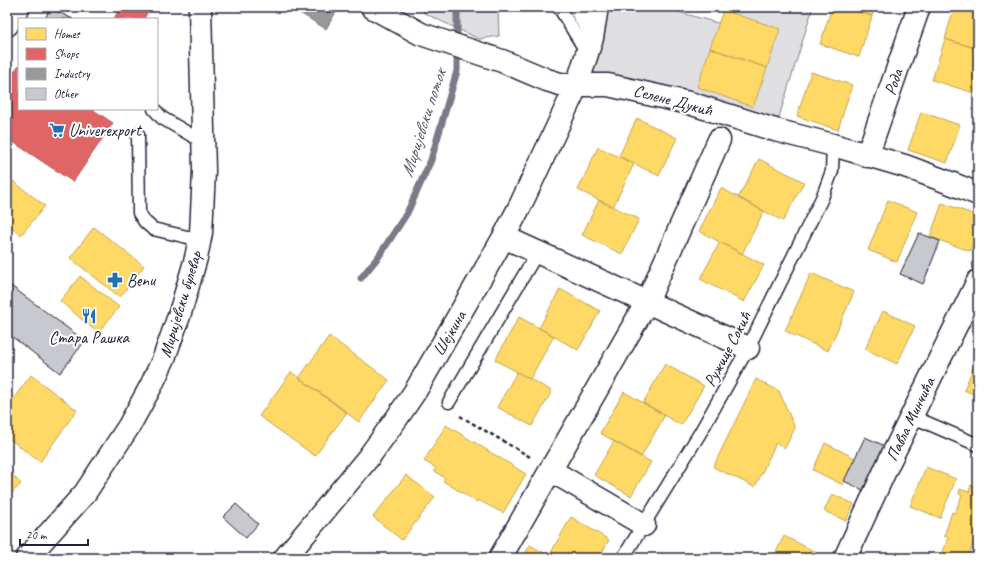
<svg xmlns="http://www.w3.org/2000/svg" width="985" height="565" font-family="Caveat,sans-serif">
  <rect width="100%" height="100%" fill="#fff"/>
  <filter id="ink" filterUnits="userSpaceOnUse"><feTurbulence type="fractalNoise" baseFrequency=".025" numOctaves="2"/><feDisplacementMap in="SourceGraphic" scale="8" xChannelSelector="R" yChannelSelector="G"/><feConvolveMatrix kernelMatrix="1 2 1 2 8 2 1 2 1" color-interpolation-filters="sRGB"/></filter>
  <g filter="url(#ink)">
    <path fill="#dfdfe2" stroke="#80808e" d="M424,7h74l1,29 -20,3 -55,-26z
      M597,7h64l60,17 3,-17h89l-38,123 -198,-45z"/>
    <path fill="#ffd966" stroke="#bda259" d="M832,7h13l27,9 -13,41 -39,-13z
      M845,7h30l-3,9z
      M954,7h24v42l-33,-10z
      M723,10l57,19 -13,39 -57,-20z
      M945,39l33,10v29l-4,15 -42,-13z
      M710,48l57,20 -14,39 -56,-20z
      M811,72l41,13 -14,45 -41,-14z
      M921,112l39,13 -13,38 -39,-13z
      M637,118l40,20 -18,38 -40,-20z
      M598,147l36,17 -21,43 -35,-17z
      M978,156v18l-6,-2z
      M759,159l45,23 -21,39 -45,-23z
      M13,181l32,25 -24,29 -14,-11v-36z
      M721,188l43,23 -22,43 -43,-23z
      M599,200l40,19 -17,35 -40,-19z
      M888,200l29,12 -20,50 -29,-12z
      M942,203l36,13v12l-8,23 -40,-14z
      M94,227l50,39 -24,31 -50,-39z
      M720,242l44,23 -20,37 -44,-23z
      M811,273l43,19 -26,59 -43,-20z
      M80,276l39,31 -21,26 -38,-32z
      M560,289l40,22 -22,39 -39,-22z
      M883,311l32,15 -18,38 -32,-15z
      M519,317l35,19 -24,43 -35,-19z
      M329,336l60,44 -30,42 -60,-44z
      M978,355v41l-14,-6z
      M665,364l39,22 -23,39 -38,-22z
      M291,372l56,40 -32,44 -56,-40z
      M517,372l35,19 -20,35 -35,-19z
      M31,375l46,35 -37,52 -33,-25v-30z
      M756,379l23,12 16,37 -10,20 -9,-5 -21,44 -42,-20z
      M624,392l41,23 -24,42 -41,-24z
      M446,425l80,49 -23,39 -25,-13 -1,2 -34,-21 2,-3 -11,-7 2,-3 -12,-7z
      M614,441l37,21 -20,34 -37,-21z
      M825,443l30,15 -12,27 -30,-15z
      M926,467l30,12 -16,39 -30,-12z
      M7,469l14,15 -14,14z
      M406,475l29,22 -33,43 -29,-23z
      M971,485l7,2v43l-10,28h-27l7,-21 -4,-1 8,-24 3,1 7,-18 -3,-1 1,-5 9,3z
      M832,494l22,10 -8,17 -22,-10z
      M571,517l38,23 -10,18h-47l-3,-2z
      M784,536l32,16 -3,6h-40z
      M530,545l19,11 3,2h-29z"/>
    <path fill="#e06666" stroke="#a75259" d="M110,7h40l-6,12h-30l4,-8z
      M19,65v44h73l21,14 -40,59 -66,-44v-56z"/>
    <path fill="#999" stroke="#75757d" d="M290,7h49l-13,22z"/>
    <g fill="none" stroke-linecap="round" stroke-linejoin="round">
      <path stroke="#7a7a88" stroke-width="7" d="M361,278l18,-22 28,-43 24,-53 26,-89v-64"/>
    </g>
    <path fill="#c8c8cf" stroke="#22223b" d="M50,8l23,11h-28z
      M919,233l21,8 -17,43 -23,-10z
      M7,283l78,58 -25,32 -53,-40z
      M865,437l20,9 -20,45 -21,-10z
      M236,504l22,20 -12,14 -23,-21z"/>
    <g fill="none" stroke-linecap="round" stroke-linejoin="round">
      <g stroke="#22223b" stroke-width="15">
        <path id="lane" d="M559,7l28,46
          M574,7l17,30
          M154,109l8,9 41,24
          M138,134l1,79 6,9 8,7 47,11
          M449,402l88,-149
          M911,416l67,29
          M623,558l77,-125 48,-85 74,-150 10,-27 1,-26"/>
      </g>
      <g stroke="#22223b" stroke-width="25">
        <path id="street" d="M372,7l49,27 81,27 45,19 13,4 17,1h31l81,18 86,27 58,15 72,21 48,18 25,10
          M7,25l11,-18
          M867,156l52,-149
          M504,237l244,111
          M550,470l94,55
          M285,558l83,-100 29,-40 19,-28 88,-153 16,-31 57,-121 15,-47 5,-31
          M500,558l147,-256 72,-162
          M845,558l44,-96 89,-181"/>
      </g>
      <g stroke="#22223b" stroke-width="25">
        <path id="secondary" d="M27,558l58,-65 44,-67 22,-40 13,-28 16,-45 16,-55 5,-25 3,-62 -4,-164"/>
      </g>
      <path stroke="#22223b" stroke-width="2.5" stroke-dasharray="4 3" stroke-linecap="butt" d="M460,416l72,42"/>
      <use href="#lane" stroke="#fff" stroke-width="12"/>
      <use href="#street" stroke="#fff" stroke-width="22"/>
      <use href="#secondary" stroke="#fff" stroke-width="22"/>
    </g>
  </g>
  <defs>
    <g id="supermarket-bare" transform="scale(1.2)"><path d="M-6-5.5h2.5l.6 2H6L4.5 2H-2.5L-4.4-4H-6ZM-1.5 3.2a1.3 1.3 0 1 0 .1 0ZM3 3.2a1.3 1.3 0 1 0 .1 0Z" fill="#1f6fb2" stroke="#fff" stroke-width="2.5" paint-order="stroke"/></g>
    <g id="pharmacy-bare" transform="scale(1.2)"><path d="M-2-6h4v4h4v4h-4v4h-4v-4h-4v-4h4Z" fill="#1f6fb2" stroke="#fff" stroke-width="2.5" paint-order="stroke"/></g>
    <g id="restaurant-bare" transform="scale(1.2)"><path d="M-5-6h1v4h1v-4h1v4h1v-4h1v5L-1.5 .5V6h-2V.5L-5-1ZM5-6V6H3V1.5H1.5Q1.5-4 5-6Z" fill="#1f6fb2" stroke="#fff" stroke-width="2.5" paint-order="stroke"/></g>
  </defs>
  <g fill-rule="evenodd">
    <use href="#supermarket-bare" x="57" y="130"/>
    <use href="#pharmacy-bare" x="115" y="280"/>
    <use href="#restaurant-bare" x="89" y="316"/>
  </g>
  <g text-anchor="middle" stroke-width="4" stroke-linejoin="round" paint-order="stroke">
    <g font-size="17" fill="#22223b" stroke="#fff">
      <text transform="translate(893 82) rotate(-71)" y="6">Рода</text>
      <text transform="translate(673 100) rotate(15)" y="6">Селене Дукић</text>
      <text transform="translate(180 304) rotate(-73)" y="6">Миријевски булевар</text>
      <text transform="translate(449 333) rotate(-60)" y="6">Шејкина</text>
      <text transform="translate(727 349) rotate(-62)" y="6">Ружице Сокић</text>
      <text transform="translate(910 419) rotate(-64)" y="6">Павла Минчића</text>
    </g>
    <g font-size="17" fill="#22223b" stroke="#fff" text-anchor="start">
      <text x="69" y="136">Univerexport</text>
      <text x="127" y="286">Benu</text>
      <text x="89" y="343" text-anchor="middle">Стара Рашка</text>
    </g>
    <g font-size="18" font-style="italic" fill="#5c5c6f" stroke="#fff">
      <text transform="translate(423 123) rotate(-72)" y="6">Миријевски поток</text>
    </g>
  </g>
  <rect width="985" height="565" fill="none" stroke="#fff" stroke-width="24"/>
  <rect x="12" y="12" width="961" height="541" fill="none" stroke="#22223b" stroke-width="1.5" filter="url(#ink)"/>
  <rect x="18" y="18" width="140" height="92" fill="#ffffff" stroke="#a7a7b1"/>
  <rect x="26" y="28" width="20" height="12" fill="#ffd966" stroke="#a7a7b1"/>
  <text x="54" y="38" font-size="12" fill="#22223b">Homes</text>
  <rect x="26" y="48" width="20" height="12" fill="#e06666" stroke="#a7a7b1"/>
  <text x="54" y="58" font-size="12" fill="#22223b">Shops</text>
  <rect x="26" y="68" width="20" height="12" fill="#999999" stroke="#a7a7b1"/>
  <text x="54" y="78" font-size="12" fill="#22223b">Industry</text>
  <rect x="26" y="88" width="20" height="12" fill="#c8c8cf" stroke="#a7a7b1"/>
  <text x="54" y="98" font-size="12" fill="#22223b">Other</text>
  <path d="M20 539v6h68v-6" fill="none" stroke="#22223b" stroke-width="2"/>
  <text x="26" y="539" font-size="12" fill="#22223b" stroke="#ffffff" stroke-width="3" paint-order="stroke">20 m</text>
</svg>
